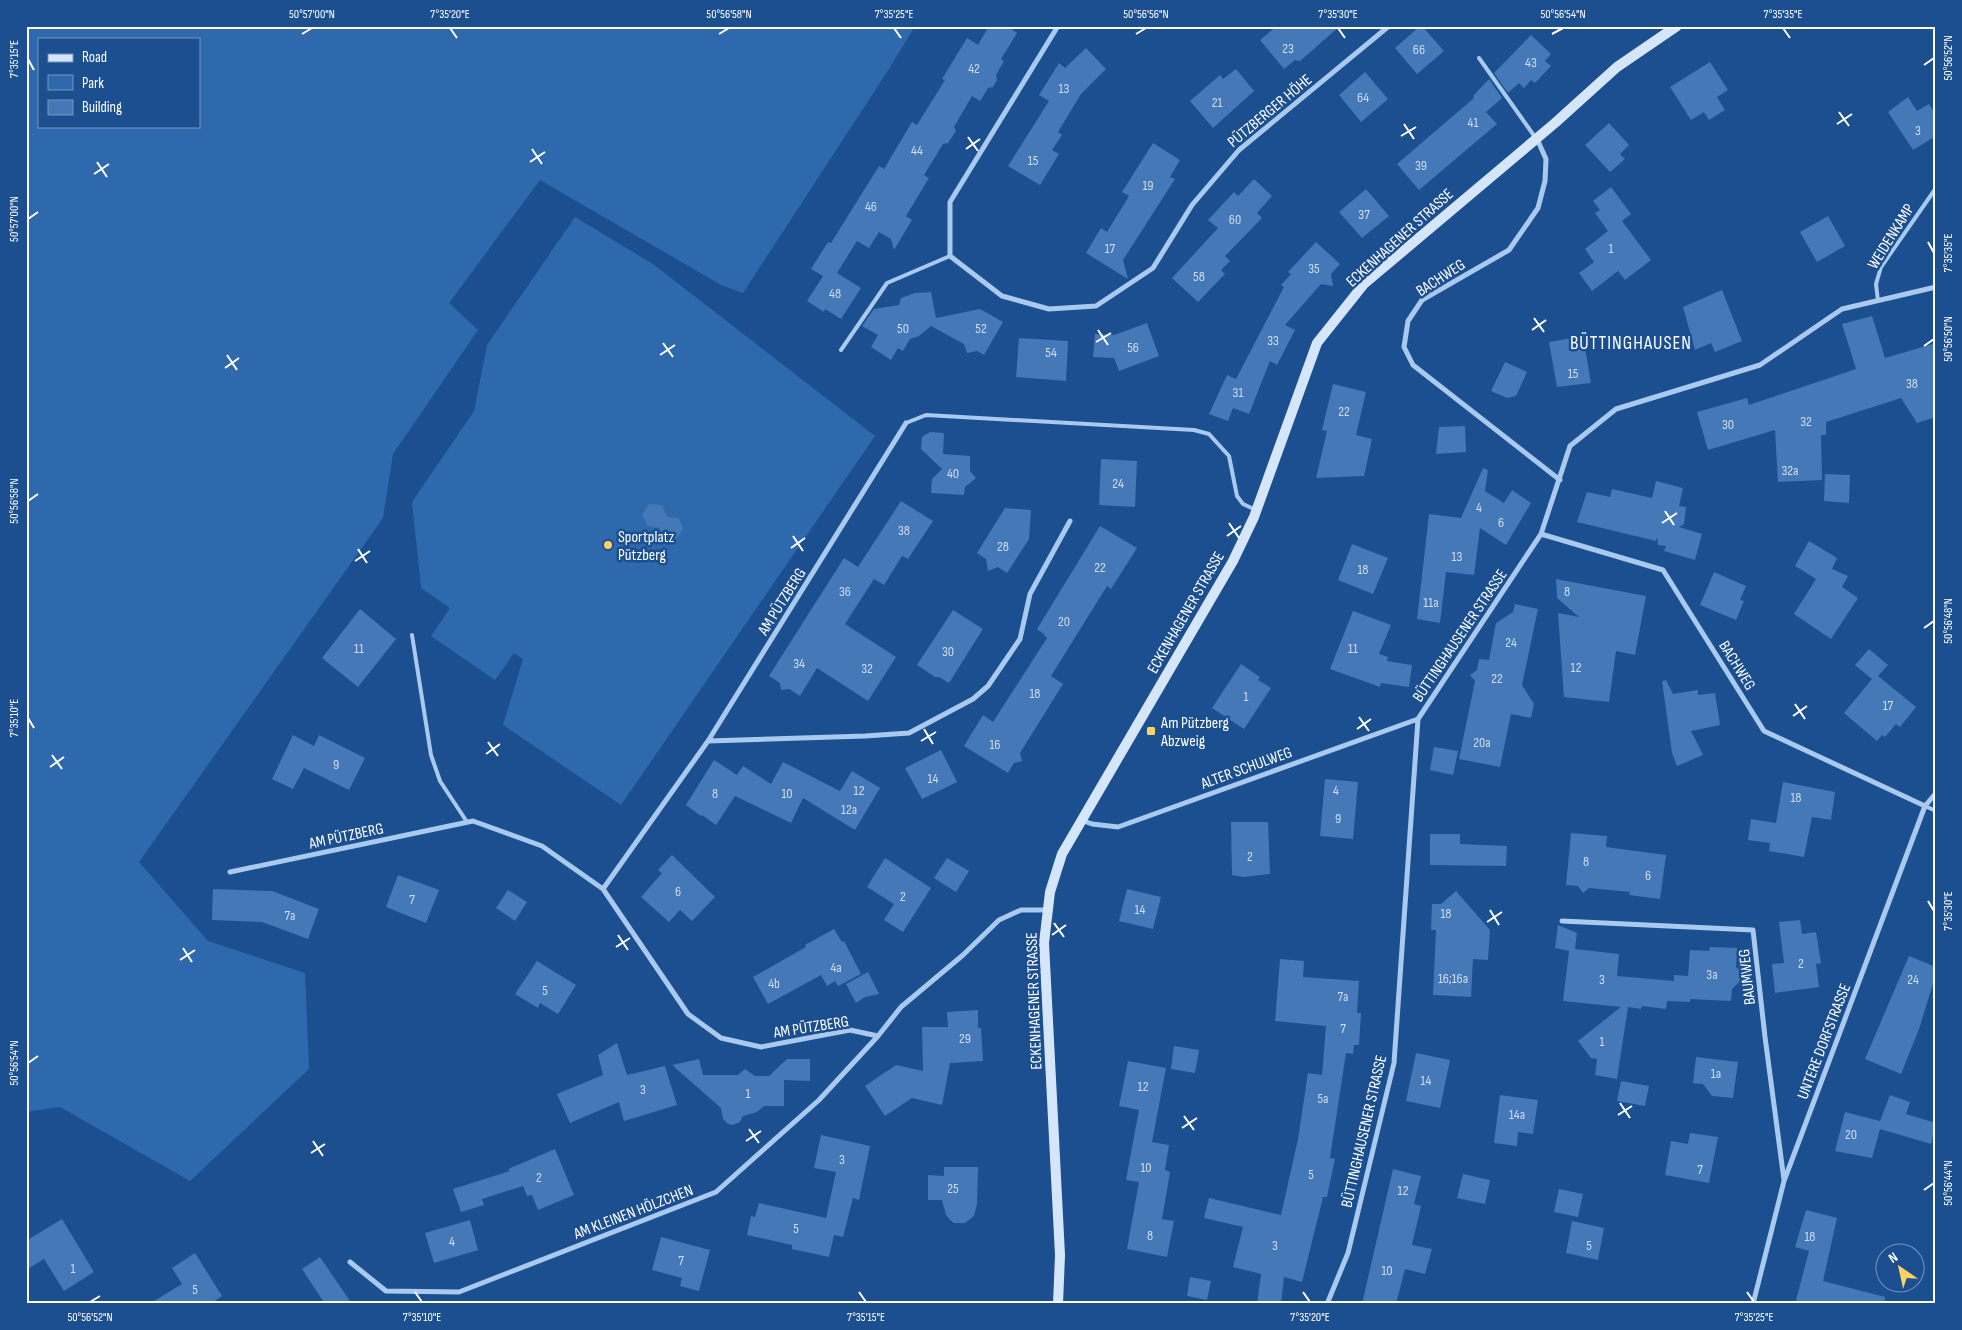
<svg xmlns="http://www.w3.org/2000/svg" width="1962" height="1330" font-family="'Sofia Sans Condensed',sans-serif">
  <rect width="100%" height="100%" fill="#1b4f8f"/>
  <path fill="#2e69ad" fill-rule="evenodd" d="M26,26h889l-26,43 -146,224 -22,-8 -181,-105 -91,123 29,27 -85,124 -10,64 -244,344 69,79 97,32 4,96 -119,112 -130,-74 -34,5zM39,39h160v87h-160z
    M575,217l78,47 222,172 -254,369 -118,-80 20,-66 -9,-6 -19,27 -64,-44 19,-28 -29,-20 -9,-86 62,-91 13,-66z"/>
  <path fill="#4478b7" d="M989,26h18l10,7 -16,26 3,2 -8,14 1,5 -4,7 -5,1 -8,13 -8,-5 -18,31 2,4 -8,12 -5,1 -19,31 5,3 -23,38 6,4 -18,30 -3,-11 -12,-7 -10,16 -12,-7 -20,32 24,15 -20,31 -16,-10 -1,3 -17,-11 16,-25 -12,-7 17,-27 3,1 48,-77 5,3 28,-47 5,3 28,-45 -3,-1 25,-41 11,7z
    M1277,26h63l-40,35 -5,-1 -11,9 -24,-29z
    M1420,26h2l22,25 -27,23 -22,-26z
    M1531,35l20,19 -6,7 6,5 -16,17 -4,-3 -7,8 -5,-5 -11,10 -14,-20z
    M1086,48l20,21 -25,25 -23,38 4,3 -10,15 7,4 -19,31 -32,-19 41,-65 -10,-6 20,-32 6,5z
    M1710,62l18,28 -11,7 8,13 -16,10 -5,-8 -13,8 -21,-33z
    M1236,69l18,22 -41,37 -23,-27 30,-26 3,4z
    M1365,72l23,27 -27,23 -22,-27z
    M1489,79l13,19 -16,14 11,12 -78,66 -22,-26 77,-66 -1,-2z
    M1908,97l9,14 12,-7 7,11v21l-23,14 -25,-38z
    M1609,123l20,22 -9,9 5,5 -15,13 -25,-27z
    M1153,143l27,17 -10,17 5,2 -52,81 5,19 -42,-26 15,-25 6,4 22,-36 -7,-4z
    M1254,179l18,17 -15,17 5,5 -37,38 5,5 -9,9 4,4 -27,28 -26,-24 46,-50 -10,-8 26,-28 4,4z
    M1611,187l20,27 -9,7 29,39 -26,20 -7,-9 -26,20 -13,-18 15,-11 -9,-13 23,-18 -13,-18 5,-3 -7,-9z
    M1366,189l23,27 -27,22 -23,-26z
    M1828,216l17,30 -28,16 -17,-30z
    M1316,242l24,22 -9,10 2,12 -12,-2 -36,41 10,5 -18,35 -7,-4 -21,53 -16,-6 -5,13 -19,-7 18,-39 9,4 48,-92 -3,-2 10,-11 -3,-2z
    M1722,290l20,51 -27,11 -4,-9 -16,7 -12,-43z
    M931,292l5,26 44,-9 23,13 -19,33 -7,-4 -10,2 -3,-9 -33,-18 -12,10 -9,3 -7,12 -5,-3 -7,12 -20,-13 7,-12 -16,-9 12,-17 25,-4 2,-7 14,-5z
    M1872,316l13,42 51,-15v74l-19,6 -16,-25 -75,24v13h-5l1,45 -44,2 -3,-52 -67,20 -11,-38 50,-14 2,7 107,-36 -14,-45z
    M1147,323l12,33 -40,15 -5,-13 -21,-1 2,-23 19,1z
    M1583,336l8,47 -34,4 -8,-45z
    M1019,338l49,3 -2,40 -50,-4z
    M1505,362l22,10 -11,24 -9,2 -16,-7z
    M1333,384l33,8 -10,43 16,4 -8,37 -48,2 11,-47 -5,-1z
    M1465,426l1,26 -30,2 3,-27z
    M930,432l14,1 -1,21 27,2v15l6,7 -11,9 -1,8 -33,-2 1,-14 10,-10 -21,-20 1,-12z
    M1101,459l36,2 -2,46 -36,-2z
    M1483,468l5,2 -3,21 19,12 8,-13 19,13 -25,42 -26,-17 -6,47 -28,-3 -6,51 -23,-4 12,-105 32,4z
    M1825,474l25,1 -1,28 -25,-2z
    M1656,481l27,7 -4,18 7,1 -2,17 -5,3 23,7 -7,26 -31,-9 2,-5 -8,-1 -1,-8 -1,4 -79,-19 10,-30 23,5 2,-8 40,9z
    M901,501l32,20 -25,38 -6,-3 -18,29 -10,-6 -29,45 51,33 -28,44 -51,-33 -17,28 -11,-7 -8,1 -1,-7 -11,-7 75,-118 14,9z
    M649,504l13,1 5,12 12,1 4,11 -7,10 -12,-1 -5,-10 -11,-2 -6,-11z
    M1005,508l26,2 -2,29 -22,34 -9,-6 -10,4 -2,-12 -9,-6z
    M1100,526l37,22 -26,41 -4,-3 -56,90 12,8 -43,69 2,8 -8,2 -6,10 -44,-27 19,-31 10,7 54,-84 -3,-2 1,-1 -8,-6z
    M1809,541l28,17 -5,11 16,7 -6,11 16,11 -27,41 -37,-25 22,-35 -21,-13z
    M1352,544l36,14 -15,36 -35,-14z
    M1714,572l32,14 -6,14 4,1 -8,19 -36,-15z
    M1556,579l90,17 -11,59 -19,-4 -7,51 -45,-5 -6,-84 21,4 -22,-19z
    M1515,604l23,5 -16,76 12,19 -3,14 -20,-4 -11,53 -41,-8 16,-78 -5,-6 7,-5 2,-11 10,1 7,-37 17,-11z
    M360,609l36,30 -38,48 -36,-29z
    M953,610l30,19 -34,54 -10,-6h-4l-18,-12z
    M1353,611l38,14 -12,29 9,3 -1,4 25,4 -3,22 -28,-4 -1,4 -50,-18z
    M1869,649l19,16 -10,11 38,31 -16,20 -4,-3 -11,13 -3,-2 -5,6 -33,-28 28,-34 -17,-14z
    M1241,664l19,13 -2,3 13,8 -27,41 -32,-21z
    M1666,680l7,14 25,-4v5l17,-2 5,32 -29,6 12,24 -26,11 -5,-13 -10,-72z
    M293,735l21,11 5,-11 46,23 -16,32 -45,-22 -11,21 -21,-10z
    M1434,747l24,4 -5,24 -23,-5z
    M941,750l16,32 -35,17 -17,-31z
    M714,760l23,15 6,-9 28,18 12,-22 57,29 12,-20 28,17 -25,42 -52,-32 -12,25 -56,-27 -19,29 -14,-10 -1,1 -15,-11z
    M1325,779l33,3 -5,57 -33,-3z
    M1783,782l52,10 -4,28 -19,-3 -8,40 -35,-6 1,-8 -22,-3 3,-21 25,4z
    M1231,822h37l2,52 -27,3 -11,-2z
    M1571,833l36,3 -1,11 60,8 -6,44 -31,-4 1,-3 -41,-4 -6,5 -5,-7 -12,-1z
    M1430,834h30v10l47,2 -1,20 -76,-1z
    M672,855l43,42 -23,24 -12,-11 -11,12 -28,-25 21,-24 -4,-3z
    M885,858l46,30 -28,44 -19,-12 10,-16 -27,-17z
    M947,858l22,13 -13,21 -22,-14z
    M398,875l41,15 -13,33 -40,-16z
    M213,889l59,2 47,18 -11,30 -46,-17 -50,-2z
    M1127,889l34,8 -8,32 -34,-8z
    M508,890l19,12 -12,19 -19,-13z
    M1456,891l34,39 -2,30 -15,-1 -2,38 -38,-2 3,-65h-5l1,-26h9z
    M1800,920l2,14 14,-2 5,31 -5,1 3,23 -44,6 -3,-29 12,-1 -5,-41z
    M1558,925l19,8 -2,16 44,5 -2,22 57,5v-6l14,1 2,-26 19,1 1,-4 27,1 -1,20 17,-2v3l-21,20 -1,12 -41,-2v3l-23,-1 -1,8 -24,-3 -1,3 -13,-2 -11,72 -22,-4 2,-16 -6,-1 -13,-17 43,-34 -58,-6 6,-50 -14,-3z
    M834,929l8,13 2,-1 17,33 -23,12 -3,-5 -8,5 -6,-11 -53,29 -15,-27 53,-30 -1,-2z
    M1909,956l27,11v7l-17,55 -18,45 -36,-15z
    M1280,959l24,2 -1,16 56,4 -2,32h4l-2,32h-5l-1,9 -7,-1 -16,105 5,1 -8,38h-4l-21,85 -18,-5 -3,27h-24l4,-30 -28,-7 10,-40 -39,-9 5,-20 72,17 17,-76 10,-66 14,2 4,-49 -51,-5z
    M537,961l39,24 -18,29 -18,-11 -2,5 -23,-14z
    M868,972l11,22 -14,3 -9,6 -10,-19z
    M978,1010v18h3l2,33 -33,2 -8,42 -30,-7 -27,18 -20,-30 31,-21 27,6 -1,-44h26l-1,-15z
    M617,1043l10,32 38,-9 12,39 -53,16 -5,-19 -49,21 -13,-29 46,-19 -5,-20z
    M1174,1046l25,4 -4,23 -24,-4z
    M1416,1053l34,7 -10,48 -34,-7z
    M1696,1057l42,5 -5,36 -21,-2 -9,-12 -10,-1z
    M699,1059l4,16h35l7,-6 10,7h14l18,-17h23v22l-26,-1v26h-20l-7,6 -14,4 -3,6 -7,3 -5,-1 -5,-5 -2,-11 -49,-43z
    M1128,1061l38,7 -14,74 17,3 -4,25 5,2 -8,47 12,2 -7,36 -40,-8 12,-67 -13,-2 13,-70 -20,-4z
    M1621,1081l28,5 -4,20 -28,-5z
    M1500,1095l38,5 -5,34 -15,-2 -1,14 -23,-3z
    M1890,1095l20,7 -4,12 30,9 -5,21 -51,-15 -8,29 -37,-7 10,-39 35,9z
    M1690,1133l28,4 -9,46 -44,-8 6,-34 17,3z
    M821,1135l49,11 -11,54 -6,-2 -10,39 -9,-2 -5,22 -37,-8v-4l-45,-10 4,-19 4,1 4,-14 67,15 10,-46 -22,-4z
    M555,1149l19,46 -36,15 -6,-15 -5,1 -4,-10 -41,13 2,6 -23,7 -8,-23 57,-18 -2,-2z
    M944,1167h34l-1,37 -3,12 -9,7h-11l-4,-3 -4,-5 -4,-15h-14v-25l16,1z
    M1393,1169l28,7 -7,28 7,2 -9,39 20,4 -7,25 -20,-5 -9,35h-34z
    M1463,1174l27,6 -5,24 -28,-6z
    M1559,1189l24,5 -5,23 -24,-5z
    M1806,1210l31,8 -14,63 62,16 -1,7h-89l14,-53 -14,-4z
    M62,1219l32,53 -30,19 -20,-32 -18,11v-29z
    M470,1220l8,30 -44,13 -9,-30z
    M1572,1221l32,7 -6,32 -32,-7z
    M661,1237l49,13 -11,41 -19,-5 2,-8 -30,-8z
    M195,1253l27,43 -12,8h-61l33,-20 -10,-16z
    M320,1257l32,47h-27l-23,-35z
    M1190,1277l21,4 -4,19 -20,-4z"/>
  <g fill="none" stroke-linecap="round" stroke-linejoin="round">
    <path stroke="#a9c9ee" stroke-width="4" d="M1479,58l56,79
      M1878,301l-2,-17 5,-17 55,-79
      M841,350l46,-67 63,-27
      M906,423l20,-8 268,15 15,4 20,22 8,40 6,8 13,6
      M412,635l19,120 9,26 27,41
      M1925,806l11,5"/>
    <path stroke="#a9c9ee" stroke-width="5" d="M1058,26l-108,176v54l52,40 47,13 47,-3 57,-38 39,-63 47,-55 150,-124
      M1537,139l9,20 -1,22 -7,27 -29,42 -87,50 -14,21 -4,26 9,18 147,115
      M1541,534l122,36 101,161 161,75
      M708,741l198,-318
      M1081,820l11,4 26,3 300,-108
      M230,872l243,-51 69,25 61,43 85,125 33,24 40,9 89,-17 28,6 23,-29 62,-52 36,-35 22,-10h26
      M603,889l105,-148 157,-5 44,-3 64,-34 15,-13 32,-47 10,-45 40,-73
      M1562,921l191,9 12,107 19,143
      M350,1262l36,29 73,1 257,-100 103,-92 59,-64
      M1327,1304l21,-51 46,-190 24,-344 123,-185 29,-88 46,-37 144,-44 82,-56 94,-22
      M1753,1304l31,-123 141,-375 11,-13"/>
    <path stroke="#d6e6fa" stroke-width="10" d="M1058,1304l2,-49 -16,-312 6,-51 12,-38 171,-293 21,-44 63,-174 47,-59 191,-161 62,-56 60,-41"/>
  </g>
  <path fill="none" stroke="#fff" stroke-width="2" d="M450,28l7,10M894,28l7,10M1338,28l7,10M1783,28l7,10M302,34l10,-6M719,34l10,-6M1136,34l10,-6M1552,34l11,-6M28,59l6,11M1924,65l10,-7M1839,112l10,14M1404,124l10,15M1837,124l15,-10M1401,136l15,-9M968,137l10,14M532,149l10,15M966,149l14,-10M97,162l10,15M530,162l15,-10M94,174l15,-10M28,219l10,-7M1928,242l6,11M1534,318l10,14M1098,330l10,15M1532,330l14,-10M1096,342l15,-9M663,343l10,14M1924,346l10,-7M227,355l10,15M660,355l15,-10M225,368l14,-10M28,501l10,-7M1665,511l9,14M1229,523l10,15M1662,523l15,-10M793,536l10,15M1227,536l14,-10M791,548l14,-10M358,549l9,14M355,561l15,-10M1924,628l10,-7M1795,704l10,15M1793,716l14,-10M1359,717l10,14M28,718l6,10M924,729l9,15M1357,729l14,-10M921,741l15,-9M488,742l10,14M486,754l14,-10M52,755l10,14M50,767l14,-10M1928,901l6,10M1490,910l9,15M1487,922l15,-10M1054,923l10,14M618,935l10,15M1052,935l14,-10M616,947l14,-9M183,948l9,14M180,960l15,-10M28,1063l10,-7M1620,1103l10,15M1618,1115l14,-9M1184,1116l10,14M1182,1128l15,-10M749,1129l10,14M313,1141l10,15M746,1141l15,-10M311,1153l14,-9M1924,1190l10,-7M415,1292l7,10M859,1292l7,10M1303,1292l7,10M1747,1292l7,10M90,1302l10,-6"/>
  <g fill="#ffd166" stroke="#1b4f8f" stroke-width="2">
    <circle cx="608" cy="545" r="5"/>
    <rect x="1146" y="726" width="10" height="10" rx="2.5"/>
  </g>
  <g text-anchor="middle" stroke-width="5" stroke-linejoin="round" paint-order="stroke">
    <g font-size="14" fill="#d0dded">
      <text x="1288" y="53">23</text>
      <text x="1419" y="54">66</text>
      <text x="1531" y="67">43</text>
      <text x="974" y="73">42</text>
      <text x="1064" y="93">13</text>
      <text x="1363" y="102">64</text>
      <text x="1217" y="107">21</text>
      <text x="1473" y="127">41</text>
      <text x="1918" y="135">3</text>
      <text x="917" y="155">44</text>
      <text x="1033" y="165">15</text>
      <text x="1421" y="170">39</text>
      <text x="1148" y="190">19</text>
      <text x="871" y="211">46</text>
      <text x="1364" y="219">37</text>
      <text x="1235" y="224">60</text>
      <text x="1110" y="253">17</text>
      <text x="1611" y="253">1</text>
      <text x="1314" y="273">35</text>
      <text x="1199" y="281">58</text>
      <text x="835" y="298">48</text>
      <text x="903" y="333">50</text>
      <text x="981" y="333">52</text>
      <text x="1273" y="345">33</text>
      <text x="1133" y="352">56</text>
      <text x="1051" y="357">54</text>
      <text x="1573" y="378">15</text>
      <text x="1912" y="388">38</text>
      <text x="1238" y="397">31</text>
      <text x="1344" y="416">22</text>
      <text x="1806" y="426">32</text>
      <text x="1728" y="429">30</text>
      <text x="1790" y="475">32a</text>
      <text x="953" y="478">40</text>
      <text x="1118" y="488">24</text>
      <text x="1479" y="512">4</text>
      <text x="1501" y="527">6</text>
      <text x="904" y="535">38</text>
      <text x="1003" y="551">28</text>
      <text x="1457" y="561">13</text>
      <text x="1100" y="572">22</text>
      <text x="1363" y="574">18</text>
      <text x="845" y="596">36</text>
      <text x="1567" y="596">8</text>
      <text x="1431" y="607">11a</text>
      <text x="1064" y="626">20</text>
      <text x="1511" y="647">24</text>
      <text x="359" y="653">11</text>
      <text x="1353" y="653">11</text>
      <text x="948" y="656">30</text>
      <text x="799" y="668">34</text>
      <text x="1576" y="672">12</text>
      <text x="867" y="673">32</text>
      <text x="1497" y="683">22</text>
      <text x="1035" y="698">18</text>
      <text x="1246" y="701">1</text>
      <text x="1888" y="710">17</text>
      <text x="1482" y="747">20a</text>
      <text x="995" y="749">16</text>
      <text x="336" y="769">9</text>
      <text x="933" y="783">14</text>
      <text x="859" y="795">12</text>
      <text x="1336" y="795">4</text>
      <text x="715" y="798">8</text>
      <text x="787" y="798">10</text>
      <text x="1796" y="802">18</text>
      <text x="849" y="814">12a</text>
      <text x="1338" y="823">9</text>
      <text x="1250" y="861">2</text>
      <text x="1586" y="866">8</text>
      <text x="1648" y="880">6</text>
      <text x="678" y="896">6</text>
      <text x="903" y="901">2</text>
      <text x="412" y="904">7</text>
      <text x="1140" y="914">14</text>
      <text x="1446" y="918">18</text>
      <text x="290" y="920">7a</text>
      <text x="1801" y="968">2</text>
      <text x="836" y="972">4a</text>
      <text x="1712" y="979">3a</text>
      <text x="1453" y="983">16;16a</text>
      <text x="1602" y="984">3</text>
      <text x="1913" y="984">24</text>
      <text x="774" y="988">4b</text>
      <text x="545" y="995">5</text>
      <text x="1343" y="1001">7a</text>
      <text x="1343" y="1033">7</text>
      <text x="965" y="1043">29</text>
      <text x="1602" y="1046">1</text>
      <text x="1716" y="1078">1a</text>
      <text x="1426" y="1085">14</text>
      <text x="1143" y="1091">12</text>
      <text x="643" y="1094">3</text>
      <text x="748" y="1098">1</text>
      <text x="1323" y="1103">5a</text>
      <text x="1517" y="1119">14a</text>
      <text x="1851" y="1139">20</text>
      <text x="842" y="1164">3</text>
      <text x="1146" y="1172">10</text>
      <text x="1700" y="1174">7</text>
      <text x="1311" y="1179">5</text>
      <text x="539" y="1182">2</text>
      <text x="953" y="1193">25</text>
      <text x="1403" y="1195">12</text>
      <text x="796" y="1233">5</text>
      <text x="1150" y="1240">8</text>
      <text x="1810" y="1241">18</text>
      <text x="452" y="1246">4</text>
      <text x="1275" y="1250">3</text>
      <text x="1589" y="1250">5</text>
      <text x="681" y="1265">7</text>
      <text x="73" y="1273">1</text>
      <text x="1387" y="1275">10</text>
      <text x="195" y="1294">5</text>
    </g>
    <g font-size="16" fill="#fff" stroke="#1b4f8f">
      <text transform="translate(1269 110) rotate(-40)" y="6">PÜTZBERGER HÖHE</text>
      <text transform="translate(1890 236) rotate(-58)" y="6">WEIDENKAMP</text>
      <text transform="translate(1399 237) rotate(-42)" y="6">ECKENHAGENER STRASSE</text>
      <text transform="translate(1440 277) rotate(-33)" y="6">BACHWEG</text>
      <text transform="translate(781 601) rotate(-58)" y="6">AM PÜTZBERG</text>
      <text transform="translate(1185 612) rotate(-60)" y="6">ECKENHAGENER STRASSE</text>
      <text transform="translate(1459 635) rotate(-56)" y="6">BÜTTINGHAUSENER STRASSE</text>
      <text transform="translate(1738 665) rotate(58)" y="6">BACHWEG</text>
      <text transform="translate(1246 767) rotate(-20)" y="6">ALTER SCHULWEG</text>
      <text transform="translate(346 835) rotate(-12)" y="6">AM PÜTZBERG</text>
      <text transform="translate(1746 977) rotate(-96)" y="6">BAUMWEG</text>
      <text transform="translate(1033 1001) rotate(-92)" y="6">ECKENHAGENER STRASSE</text>
      <text transform="translate(811 1026) rotate(-9)" y="6">AM PÜTZBERG</text>
      <text transform="translate(1823 1041) rotate(-69)" y="6">UNTERE DORFSTRASSE</text>
      <text transform="translate(1363 1131) rotate(-77)" y="6">BÜTTINGHAUSENER STRASSE</text>
      <text transform="translate(633 1211) rotate(-21)" y="6">AM KLEINEN HÖLZCHEN</text>
    </g>
    <g font-size="16" fill="#fff" stroke="#1b4f8f" text-anchor="start">
      <text x="618" y="542">Sportplatz<tspan x="618" dy="18">Pützberg</tspan></text>
      <text x="1161" y="728">Am Pützberg<tspan x="1161" dy="18">Abzweig</tspan></text>
    </g>
    <g font-size="19" letter-spacing="1" fill="#fff" stroke="#1b4f8f">
      <text x="1631" y="349">BÜTTINGHAUSEN</text>
    </g>
  </g>
  <rect width="1962" height="1330" fill="none" stroke="#1b4f8f" stroke-width="55"/>
  <rect x="38" y="38" width="162" height="90" fill="#1b4f8f" stroke="#7695bc"/>
  <rect x="48" y="54" width="25" height="8" fill="#d6e6fa" stroke="#7695bc"/>
  <text x="82" y="62" font-size="15" fill="#ffffff">Road</text>
  <rect x="48" y="75" width="25" height="15" fill="#2e69ad" stroke="#7695bc"/>
  <text x="82" y="88" font-size="15" fill="#ffffff">Park</text>
  <rect x="48" y="100" width="25" height="15" fill="#4478b7" stroke="#7695bc"/>
  <text x="82" y="112" font-size="15" fill="#ffffff">Building</text>
  <g transform="translate(1900 1268) rotate(326)"><circle r="24" fill="#1b4f8f" stroke="#7695bc"/>
  <path d="M0-4L9 19L0 12L-9 19Z" fill="#ffd166"/>
  <text y="-8" font-size="14" font-weight="bold" text-anchor="middle" fill="#ffffff">N</text>
  </g>
  <rect x="28" y="28" width="1906" height="1274" fill="none" stroke="#fff" stroke-width="2"/>
  <g font-size="12" text-anchor="middle" fill="#fff">
    <text x="312" y="18">50°57'00"N</text>
    <text x="450" y="18">7°35'20"E</text>
    <text x="729" y="18">50°56'58"N</text>
    <text x="894" y="18">7°35'25"E</text>
    <text x="1146" y="18">50°56'56"N</text>
    <text x="1338" y="18">7°35'30"E</text>
    <text x="1563" y="18">50°56'54"N</text>
    <text x="1783" y="18">7°35'35"E</text>
    <text transform="translate(1948 58) rotate(-90)" y="4">50°56'52"N</text>
    <text transform="translate(14 59) rotate(-90)" y="4">7°35'15"E</text>
    <text transform="translate(14 219) rotate(-90)" y="4">50°57'00"N</text>
    <text transform="translate(1948 253) rotate(-90)" y="4">7°35'35"E</text>
    <text transform="translate(1948 339) rotate(-90)" y="4">50°56'50"N</text>
    <text transform="translate(14 501) rotate(-90)" y="4">50°56'58"N</text>
    <text transform="translate(1948 621) rotate(-90)" y="4">50°56'48"N</text>
    <text transform="translate(14 718) rotate(-90)" y="4">7°35'10"E</text>
    <text transform="translate(1948 911) rotate(-90)" y="4">7°35'30"E</text>
    <text transform="translate(14 1063) rotate(-90)" y="4">50°56'54"N</text>
    <text transform="translate(1948 1183) rotate(-90)" y="4">50°56'44"N</text>
    <text x="90" y="1321">50°56'52"N</text>
    <text x="422" y="1321">7°35'10"E</text>
    <text x="866" y="1321">7°35'15"E</text>
    <text x="1310" y="1321">7°35'20"E</text>
    <text x="1754" y="1321">7°35'25"E</text>
  </g>
</svg>
